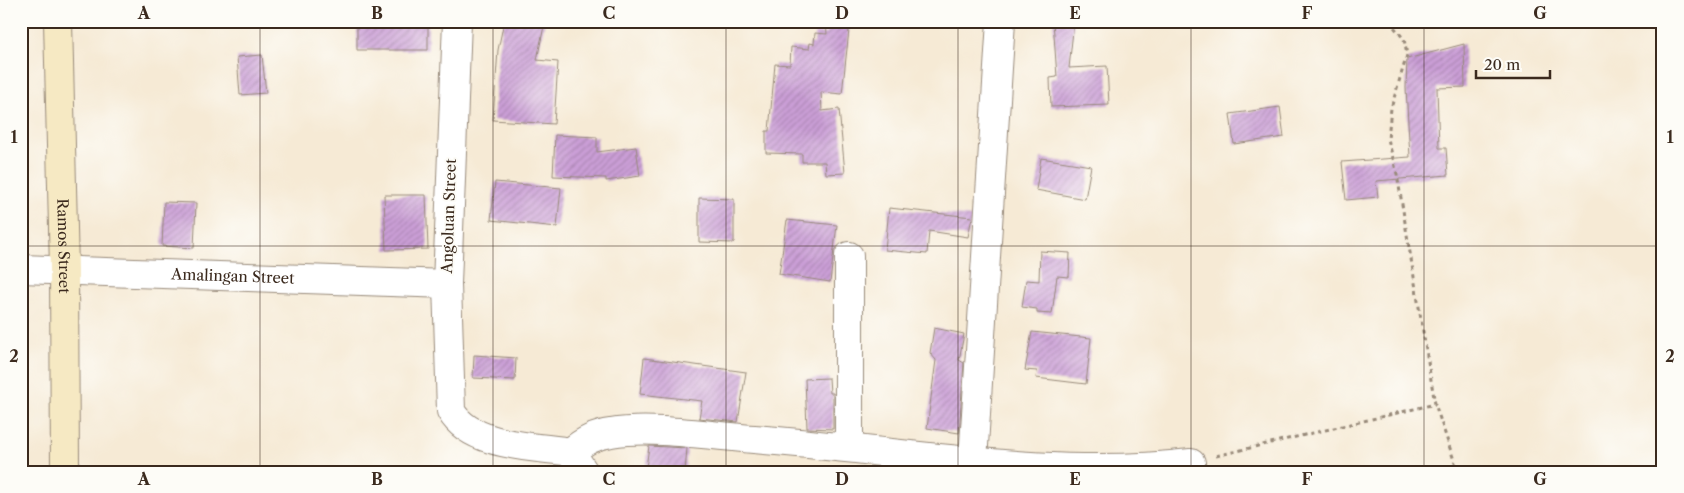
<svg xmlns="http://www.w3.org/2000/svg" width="1684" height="493" font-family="'Libre Caslon Text',serif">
  <defs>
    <pattern id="building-hatch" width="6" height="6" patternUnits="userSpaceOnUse" patternTransform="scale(1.25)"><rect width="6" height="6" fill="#cb9fd7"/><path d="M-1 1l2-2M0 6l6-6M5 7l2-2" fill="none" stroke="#a682ae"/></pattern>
  </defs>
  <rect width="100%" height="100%" fill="#fdfcf7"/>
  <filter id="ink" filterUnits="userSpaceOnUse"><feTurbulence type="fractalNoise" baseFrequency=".02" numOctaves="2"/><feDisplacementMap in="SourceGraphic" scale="10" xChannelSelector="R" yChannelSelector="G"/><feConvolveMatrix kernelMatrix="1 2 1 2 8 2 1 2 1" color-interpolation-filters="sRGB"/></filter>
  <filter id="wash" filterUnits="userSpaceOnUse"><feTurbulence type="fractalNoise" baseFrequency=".0096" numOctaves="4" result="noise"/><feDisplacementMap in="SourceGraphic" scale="20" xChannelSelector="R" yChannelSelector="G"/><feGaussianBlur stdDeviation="1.12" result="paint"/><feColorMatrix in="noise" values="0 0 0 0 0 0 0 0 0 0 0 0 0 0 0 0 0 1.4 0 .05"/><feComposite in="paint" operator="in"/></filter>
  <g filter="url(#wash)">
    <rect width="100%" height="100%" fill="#f6ead5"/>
    <g id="blocks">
      <path fill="url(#building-hatch)" d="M357,21h71v29h-71z
        M504,21h41l-8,39 21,2 -4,62 -61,-4 5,-70z
        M826,21h24l-8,73 -21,-2 1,19 17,-2 6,64 -19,1 -1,-12h-23v-8l-36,-1v-22h3l6,-67 15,1 1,-18 18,2 1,-6 4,1 1,-11 12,1z
        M1053,21h21l-5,47 38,-2 2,39 -58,2 -1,-29 7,-1z
        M1464,44l1,43 -28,1 2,60h7l2,27 -72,6 2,16 -32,3 -4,-38 68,-5 -4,-69 1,-29z
        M262,55l4,38 -26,2 -3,-38z
        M1280,107l4,30 -50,7 -4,-30z
        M555,135l42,2v15l39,-5 4,29 -34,5v-3l-53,-2z
        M1041,158l50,8 -6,33 -49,-9z
        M495,182l66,6 -4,39 -66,-7z
        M384,195h42l2,54 -42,1z
        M699,198l35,1v44l-35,-1z
        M164,202l32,1 -2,45 -32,-2z
        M889,208l83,9 -4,20 -39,-6 -2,23 -42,-4z
        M787,220l50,5 -7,57 -51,-8z
        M1040,251l30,2 -1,24 -12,-1 -5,38 -15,-1v-4l-15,-2 4,-27 13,1z
        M934,328l30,6 -5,26 5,3 -5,70 -32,-5 9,-68 -6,-7z
        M1032,332l59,6 -5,46 -50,-6 1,-7 -12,-1z
        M474,355l42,3 -1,22 -42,-2z
        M644,358l102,14 -8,50 -39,-4 3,-17 -62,-7z
        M829,378l1,15h3v36l-26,-1 -2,-49z
        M649,446l38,2 -2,24 -39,-4z"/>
    </g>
  </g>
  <g filter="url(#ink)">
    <use href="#blocks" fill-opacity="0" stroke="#988a7a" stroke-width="1"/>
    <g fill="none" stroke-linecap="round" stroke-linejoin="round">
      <g stroke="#988a7a" stroke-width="30">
        <g id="minor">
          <path d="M457,21l-10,263 4,127c20,36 83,35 120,41l13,20"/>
          <path id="s1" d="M21,269l426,15"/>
          <path d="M849,448v-192"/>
          <path d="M571,452c11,-10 24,-17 40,-19 39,-7 102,3 143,6 142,11 296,41 437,24"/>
          <path d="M973,461l28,-440"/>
        </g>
      </g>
      <g stroke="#988a7a" stroke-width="30">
        <g id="secondary">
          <path id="s2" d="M58,21l6,248 1,203"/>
        </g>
      </g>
      <path stroke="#988a7a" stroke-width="3" stroke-dasharray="4 4" stroke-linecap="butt" d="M1389,21l15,18 3,16 -16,53 -3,31 9,35 38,230 23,68
        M1216,456l219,-52"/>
      <use href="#minor" stroke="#fff" stroke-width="28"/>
      <use href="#secondary" stroke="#f6e9c3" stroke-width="28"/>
    </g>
  </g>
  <path fill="none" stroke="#3b2a1e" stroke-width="1" stroke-opacity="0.55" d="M260,21v451M493,21v451M726,21v451M958,21v451M1191,21v451M1424,21v451M21,246h1642"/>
  <g text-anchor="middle" stroke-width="4" stroke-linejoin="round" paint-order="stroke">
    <g font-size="15" fill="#3b2a1e" stroke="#fdfcf7">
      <text transform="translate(449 216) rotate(-88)" y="5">Angoluan Street</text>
      <text dy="5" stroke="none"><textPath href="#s2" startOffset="225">Ramos Street</textPath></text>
      <text dy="5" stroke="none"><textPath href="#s1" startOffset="212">Amalingan Street</textPath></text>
    </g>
  </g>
  <rect width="1684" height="493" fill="none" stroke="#fdfcf7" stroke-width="55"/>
  <path d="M1476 70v8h74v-8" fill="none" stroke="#3b2a1e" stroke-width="2.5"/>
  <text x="1484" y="70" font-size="15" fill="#3b2a1e" stroke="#fdfcf7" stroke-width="4" paint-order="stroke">20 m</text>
  <rect x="28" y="28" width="1628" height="438" fill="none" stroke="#3b2a1e" stroke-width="2"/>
  <g font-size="16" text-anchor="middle" font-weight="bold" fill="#3b2a1e">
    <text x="144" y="19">A</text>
    <text x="377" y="19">B</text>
    <text x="609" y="19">C</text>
    <text x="842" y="19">D</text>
    <text x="1075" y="19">E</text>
    <text x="1307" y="19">F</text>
    <text x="1540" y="19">G</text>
    <text x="14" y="143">1</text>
    <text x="1670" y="143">1</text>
    <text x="14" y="362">2</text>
    <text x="1670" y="362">2</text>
    <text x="144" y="485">A</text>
    <text x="377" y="485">B</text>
    <text x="609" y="485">C</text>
    <text x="842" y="485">D</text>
    <text x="1075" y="485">E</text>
    <text x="1307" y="485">F</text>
    <text x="1540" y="485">G</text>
  </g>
</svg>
